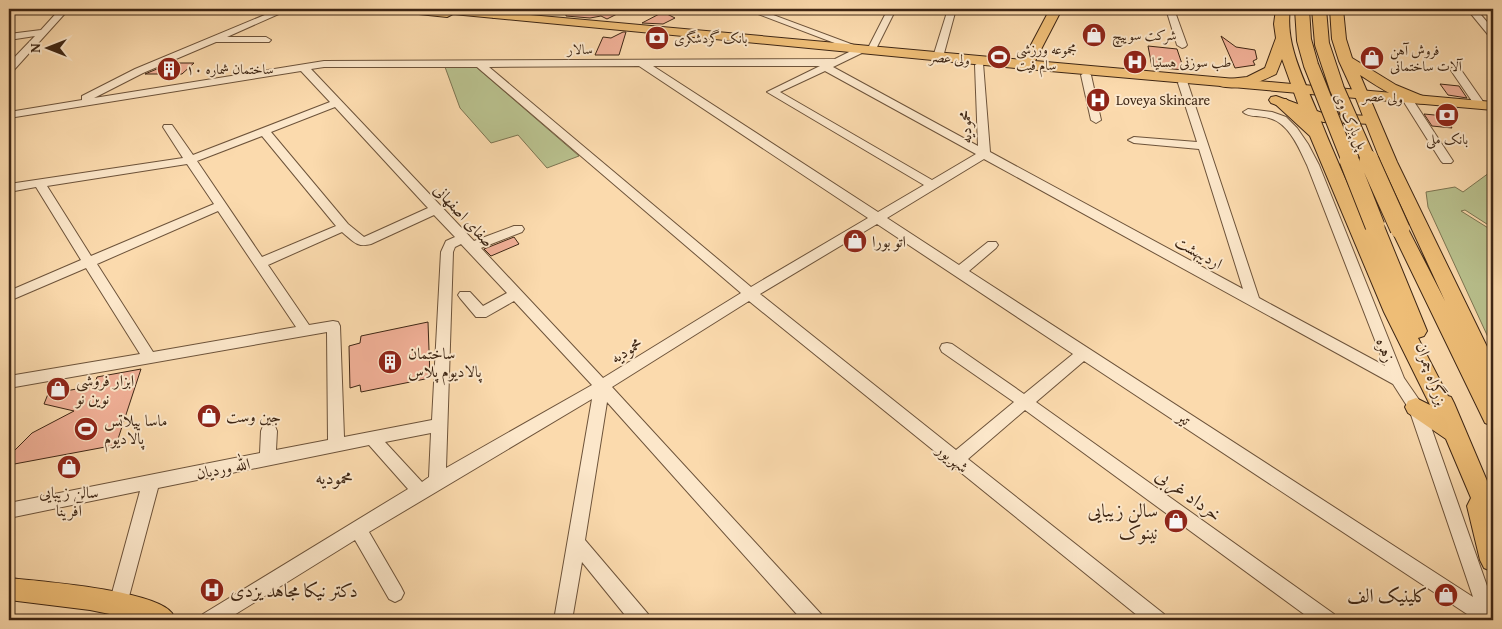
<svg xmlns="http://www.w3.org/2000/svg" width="1502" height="629" font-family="'Gentium Book Plus',Amiri,serif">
  <rect width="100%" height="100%" fill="#fbdaad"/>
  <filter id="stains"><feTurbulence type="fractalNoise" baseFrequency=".004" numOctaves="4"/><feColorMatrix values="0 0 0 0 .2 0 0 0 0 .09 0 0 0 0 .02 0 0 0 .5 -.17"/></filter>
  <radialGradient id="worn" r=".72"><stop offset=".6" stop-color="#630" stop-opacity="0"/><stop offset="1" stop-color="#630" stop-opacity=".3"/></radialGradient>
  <path fill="#b9c18e" stroke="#7c7451" d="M445,67h31l103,89 -32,12 -29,-33 -27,8 -31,-35z
    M1493,170v58l-28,-18 -4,1 32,20v117l-65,-141 -2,-15 29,-5 8,5z"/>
  <path fill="#f1b097" stroke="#3e2614" d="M566,9h61l-20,10 -6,-3 -11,2 -24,-2z
    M663,12l12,6 -12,6 -21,-1z
    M623,32h3l-7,23h-24l8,-18 8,1z
    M1221,36l15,11 19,3 2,9 -4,2 2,4 -20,3z
    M1148,46l29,3 7,21 -32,-3z
    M171,63h23l-12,11h-37z
    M1440,84l19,2 8,12 -19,-3z
    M1424,114l21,2 7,12 -20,-2z
    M514,237l5,7 -28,12 -7,-7z
    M428,322l2,56 -69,14 -1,-7 -10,3 -1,-42 11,-3 1,-7z
    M141,369l-25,76 -107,20 4,-13 19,-19 42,-22 -30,-7 4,-10 46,-8 3,-9z"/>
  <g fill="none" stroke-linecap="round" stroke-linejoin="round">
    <g stroke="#6d533a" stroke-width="2">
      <path id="minor" d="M60,9h9l-56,62 -4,1v-9l26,-27 -26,4v-6l32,-4z
        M279,9h11l-63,28h39l5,3 -2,2h-53l-73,31 -49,25 230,-37 511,-2 18,-9 -108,-41h12l110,41 21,-41h8l-22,44h-6l-2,-2 -33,16 145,79 -3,-81 5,-3 3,1 7,89 253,137 -44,-140 -65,-6 -6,-3 6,-3 63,5 -19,-59 1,-2h8l72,217 126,68 -78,-201c-8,-17 -18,-42 -38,-47 -9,-3 -20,0 -26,-6l5,-3 24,3 14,5 11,11 11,16 11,21 85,213 20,29 69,196v17h-17l-392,-259 -48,41 298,212 2,6h-24l-287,-210 -57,49 196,155 2,6h-23l-394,-319 -137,86 209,227 2,6h-21l-195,-218 -22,138 63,74 2,6h-21l-47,-58 -10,58h-18l38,-221 -223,133 32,55 3,6 -3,6 -6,3 -6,-3 -34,-59 -129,80h-25l2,-6 205,-125 -39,-44 -211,43 -31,116 -3,6 -6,3 -6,-3 -3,-6 31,-113 -131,27v-15l251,-50 1,-22 2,-5 6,-1 6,1 2,5 -1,19 52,-10 -1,-108 -318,56v-12l131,-22 -54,-86 -77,33v-10l72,-31 -45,-73 -27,5v-8l174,-26 -20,-31 1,-2h8l21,30 137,-53 -29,-31 -292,47v-6l73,-12v-4l53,-27zM639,66l229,152 -117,69 -262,-220zM653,66h167l-53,26 157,93 -46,27zM324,67h153l264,226 -138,85 -122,-130 41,-16 2,-3 -2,-3h-8l-40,15 -163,-172zM825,71l151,83 -44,26 -152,-88zM335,107l93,101 -64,29 -16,-13 -77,-92zM262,136l74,90 -74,31 -65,-96zM984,159l409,225 16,25 64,188 -504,-326 27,-23 2,-3 -2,-3h-8l-29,23 -72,-47zM187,164l27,40 -123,52 -44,-70zM218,211l78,116 -143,25 -56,-88zM434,215l21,22 -9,4 -5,11 -9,168 -88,17 -4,-111 -2,-4 -5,-1 -24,4 -41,-60 74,-33c11,9 15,16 29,12zM877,224l196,130 -49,40 -72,-50 -5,-1 -5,1 -2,4 2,4 72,50 -58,48 -196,-156zM461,244l46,49 -24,13 -13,-14h-10l-2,3 2,3 16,19h10l28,-16 78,84 -146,83 7,-216 2,-5zM431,433l-2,44 -7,5 -37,-40z
        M503,9h11l-15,9h-6v-4z
        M948,9h8l-13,48 -5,3 -5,-3z
        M1166,9h8l13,36 -2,2 -3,1 -5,-3z
        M1467,9h9l17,20v9l-3,-1z
        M1455,66l4,1 25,36 1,2 -1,2h-8l-26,-38z
        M1086,72l5,3 10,45 -5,3 -5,-3 -10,-45z
        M1407,96l4,1 42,64 -2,2h-8l-2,-2 -39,-62z"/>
    </g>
    <g stroke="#3e2614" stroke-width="2">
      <path id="major" d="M394,9h70l559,51 27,-51h12l-27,52 458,41v8l-466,-41 -574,-55 -6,3 -47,-5z
        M1276,96l49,18 47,2 7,4 -7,4 -49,-2 -52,-19 -2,-3 2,-3z
        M9,578c30,3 146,12 163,35 1,2 2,5 3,7h-36l-49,-10 -81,-10z"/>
    </g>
    <g stroke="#3e2614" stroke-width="2">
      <path id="highway" d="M1276,9h14c-5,34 13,68 26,100 15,39 33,78 50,117l3,-4 6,-2 6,2 3,4 43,105 -3,5 -6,2 30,58 3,1 3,6 39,92v77l-9,-4 -4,-8 -13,-54 4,-8 -25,-59 -38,-26 -3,-6 3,-6 8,-3 14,7 -46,-93 -74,-176 -37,-34 3,-3h10l15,13 -19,-53 -6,15c-17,8 -36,17 -56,12l-2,-3 2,-3 27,-3 18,-9 11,-30 -2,-14z
        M1330,9h13l3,30 6,19 44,27 29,12 3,3 -3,3c-17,4 -50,-18 -65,-28l37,87 96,197v29l-4,-1 4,8v31l-8,-3 -94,-194 3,-4 6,-2 6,2 39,76 -64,-139 -26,-66 -16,-35 -7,-22z"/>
    </g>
    <use href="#minor" fill="#fce7ca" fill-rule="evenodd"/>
    <use href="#major" fill="#eebd76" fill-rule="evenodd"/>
    <use href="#highway" fill="#eebd76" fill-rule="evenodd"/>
    <g stroke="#3e2614" stroke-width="16" stroke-linecap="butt">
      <path id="highway-bridge-far1" d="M1302,9l2,31 7,25 38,96
        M1319,9l3,35 15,45 32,72"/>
    </g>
    <g stroke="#3e2614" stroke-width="21" stroke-linecap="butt">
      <path id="highway-bridge" d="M1349,160l26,66
        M1369,160l31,69"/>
    </g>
    <use href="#highway-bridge-far1" stroke="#eebd76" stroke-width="14"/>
    <use href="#highway-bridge" stroke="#eebd76" stroke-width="19"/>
  </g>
  <defs>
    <g id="shop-disc" transform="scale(1.25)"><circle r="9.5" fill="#8f2418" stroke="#fce7ca"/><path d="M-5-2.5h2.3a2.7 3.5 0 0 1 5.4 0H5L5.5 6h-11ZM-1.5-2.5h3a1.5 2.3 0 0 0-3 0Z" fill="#fff"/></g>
    <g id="bank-disc" transform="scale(1.25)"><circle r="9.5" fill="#8f2418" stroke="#fce7ca"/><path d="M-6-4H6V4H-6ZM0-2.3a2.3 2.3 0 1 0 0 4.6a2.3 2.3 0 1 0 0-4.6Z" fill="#fff"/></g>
    <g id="stadium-disc" transform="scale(1.25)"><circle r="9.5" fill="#8f2418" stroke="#fce7ca"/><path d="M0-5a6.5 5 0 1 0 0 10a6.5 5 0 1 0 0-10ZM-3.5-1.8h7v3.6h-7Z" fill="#fff"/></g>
    <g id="hospital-disc" transform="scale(1.25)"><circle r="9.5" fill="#8f2418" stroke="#fce7ca"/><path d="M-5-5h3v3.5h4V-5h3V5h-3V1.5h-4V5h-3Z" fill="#fff"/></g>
    <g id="building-disc" transform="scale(1.25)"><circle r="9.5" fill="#8f2418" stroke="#fce7ca"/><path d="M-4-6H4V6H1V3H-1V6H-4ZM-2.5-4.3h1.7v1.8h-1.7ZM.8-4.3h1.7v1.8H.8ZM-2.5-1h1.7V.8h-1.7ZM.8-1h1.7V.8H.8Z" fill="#fff"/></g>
  </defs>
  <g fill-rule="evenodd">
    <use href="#shop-disc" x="1094" y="35"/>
    <use href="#bank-disc" x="657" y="38"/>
    <use href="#stadium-disc" x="999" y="57"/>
    <use href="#shop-disc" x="1372" y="58"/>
    <use href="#hospital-disc" x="1135" y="62"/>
    <use href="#building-disc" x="169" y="69"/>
    <use href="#hospital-disc" x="1098" y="100"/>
    <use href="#bank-disc" x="1447" y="115"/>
    <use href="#shop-disc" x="855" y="241"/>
    <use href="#building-disc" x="390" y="362"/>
    <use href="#shop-disc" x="58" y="389"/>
    <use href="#shop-disc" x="209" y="416"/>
    <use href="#stadium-disc" x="86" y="429"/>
    <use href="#shop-disc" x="69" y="467"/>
    <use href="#shop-disc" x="1176" y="521"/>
    <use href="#hospital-disc" x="212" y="590"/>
    <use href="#shop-disc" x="1446" y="595"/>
  </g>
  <g text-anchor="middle" stroke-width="4" stroke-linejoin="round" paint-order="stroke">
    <g font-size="14" fill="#3e2614" stroke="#fce7ca" text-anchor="start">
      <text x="1112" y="40">شرکت سوییچ</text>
      <text x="674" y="43">بانک گردشگری</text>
      <text x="1016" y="54">مجموعه ورزشی<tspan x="1016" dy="16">سام فیت</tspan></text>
      <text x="1390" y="55">فروش آهن<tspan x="1390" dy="16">آلات ساختمانی</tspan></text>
      <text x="1152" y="67">طب سوزنی هستیا</text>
      <text x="186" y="74">ساختمان شماره ۱۰</text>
      <text x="1116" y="105">Loveya Skincare</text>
      <text x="1447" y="144" text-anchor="middle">بانک ملی</text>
    </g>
    <g font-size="14" fill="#3e2614" stroke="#fce7ca">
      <text x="580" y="54">سالار</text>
      <text transform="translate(950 58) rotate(5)" y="5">ولی عصر</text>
      <text transform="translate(1383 97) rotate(4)" y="5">ولی عصر</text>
      <text transform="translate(1351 121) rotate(66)" y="5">پل پارک وی</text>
    </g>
    <g font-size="16" fill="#3e2614" stroke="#fce7ca">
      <text transform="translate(965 127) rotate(-92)" y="6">محمودیه</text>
      <text transform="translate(464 215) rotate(47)" y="6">صفای اصفهانی</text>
      <text transform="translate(1199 252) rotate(29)" y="6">اردیبهشت</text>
      <text transform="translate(626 350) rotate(-32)" y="6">محمودیه</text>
      <text transform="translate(1386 350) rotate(69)" y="6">زهره</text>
      <text transform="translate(1432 374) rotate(71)" y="6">بزرگراه چمران</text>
      <text transform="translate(1184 418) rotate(33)" y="6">تیر</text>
      <text transform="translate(953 458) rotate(39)" y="6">شهریور</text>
      <text transform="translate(223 468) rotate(-11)" y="6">الله وردیان</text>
    </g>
    <g font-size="16" fill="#3e2614" stroke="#fce7ca" text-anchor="start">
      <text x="872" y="247">اتو بورا</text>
      <text x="408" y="359">ساختمان<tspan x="408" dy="18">پالادیوم پلاس</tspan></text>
      <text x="76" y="386">ابزار فروشی<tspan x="76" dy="18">نوین نو</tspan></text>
      <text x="226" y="422">جین وست</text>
      <text x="104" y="426">ماسا پیلاتس<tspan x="104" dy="18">پالادیوم</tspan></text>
      <text x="69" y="498" text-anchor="middle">سالن زیبایی<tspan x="69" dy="18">آفرینا</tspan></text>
    </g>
    <g font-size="18" fill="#3e2614" stroke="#fce7ca">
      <text x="334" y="484">محمودیه</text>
    </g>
    <g font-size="19" fill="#3e2614" stroke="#fce7ca">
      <text transform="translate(1189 494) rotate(36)" y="7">خرداد غربی</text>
    </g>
    <g font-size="19" fill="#3e2614" stroke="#fce7ca" text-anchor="end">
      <text x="1158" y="517">سالن زیبایی<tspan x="1158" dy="22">نینوک</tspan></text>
      <text x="230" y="597" text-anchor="start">دکتر نیکا مجاهد یزدی</text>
      <text x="1428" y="602">کلینیک الف</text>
    </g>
  </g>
  <rect width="1502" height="629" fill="none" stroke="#fbdaad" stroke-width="30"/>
  <rect x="10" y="10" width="1482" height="609" fill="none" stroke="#3e2614" stroke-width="2.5"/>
  <rect x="15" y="15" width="1472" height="599" fill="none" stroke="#3e2614"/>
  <g transform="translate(48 48) rotate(270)" stroke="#fce7ca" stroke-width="4" paint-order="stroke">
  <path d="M0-4L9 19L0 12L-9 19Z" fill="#3e2614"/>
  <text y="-8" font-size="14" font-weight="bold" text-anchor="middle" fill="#3e2614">N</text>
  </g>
  <rect width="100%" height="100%" filter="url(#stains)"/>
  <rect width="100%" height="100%" fill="url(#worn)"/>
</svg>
